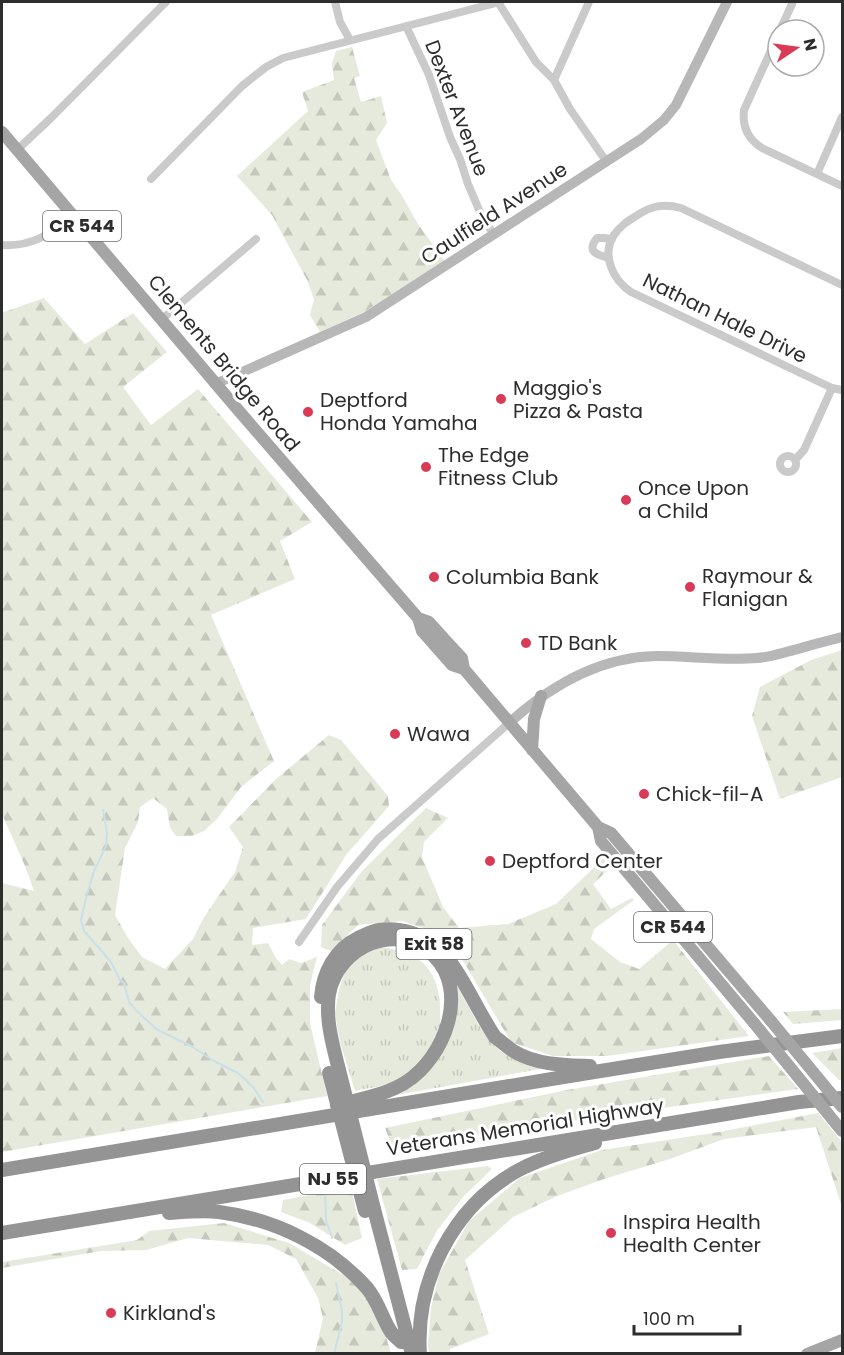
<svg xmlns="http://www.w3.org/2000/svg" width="844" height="1355" font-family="Poppins,sans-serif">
  <defs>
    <pattern id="grass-tufts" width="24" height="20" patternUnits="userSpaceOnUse" patternTransform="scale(1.5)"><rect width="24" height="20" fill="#e5eadc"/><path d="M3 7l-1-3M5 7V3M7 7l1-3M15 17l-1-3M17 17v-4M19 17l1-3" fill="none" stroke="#c5c9bd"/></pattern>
    <pattern id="forest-firs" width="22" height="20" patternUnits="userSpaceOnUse" patternTransform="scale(1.5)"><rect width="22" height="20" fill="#e5eadc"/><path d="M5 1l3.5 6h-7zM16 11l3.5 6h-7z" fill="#c5c9bd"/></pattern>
  </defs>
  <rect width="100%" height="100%" fill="#fff"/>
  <path fill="url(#grass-tufts)" d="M379,947c13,1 29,5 39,12 19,13 23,37 22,58 0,4 1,9 -1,13 -6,21 -25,42 -44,51 -12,6 -28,7 -40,10l-15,-49 -5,-29 4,-23 7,-21 9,-11z
    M455,979c13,24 26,60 50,75 12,7 27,10 40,14l-159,29c11,-6 22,-11 33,-18 24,-16 40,-52 39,-81 0,-6 -2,-12 -3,-19z"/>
  <path fill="url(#forest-firs)" d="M352,47l8,29 -6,2 7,24 20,-6 6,27 -11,17 15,40 10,14 17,30 27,37 -81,51 -44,20 -10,-17 4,-16 -7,-19 -35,-65 -35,-39 71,-65 -6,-19 32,-12 -2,-17 4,-12z
    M44,298l41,46 48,-31 34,39 -44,35 28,38 47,-36 114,133 -32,19 15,38 -84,36 63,146 -33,26 -24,32 -13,12 -12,5h-16l-6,-8 -3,-19 -14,-11 -13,9 -2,15 -13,26 -10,67 13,23 14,19 23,12 28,-30 11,-22 31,-45 8,-25 -14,-20 47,-48 53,-44 12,5 47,56 1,10 -43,49 -40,64 -53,9 -1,17 16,-2 8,15 6,7 7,-6 12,4 16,-6 -7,28v38l17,73 -325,56v-269l32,8 -9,-25 -23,-52v-503l2,1z
    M842,650v127l-62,22 -28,-83 8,-29 51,-27z
    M426,808l22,10 -24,24 -2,15 21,50 16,21 49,-4 48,-20 48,-46 7,9 -18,17 18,25 21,-11 2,2 -40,29 -3,10 29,23 19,7 34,-29 76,96 -142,20h-54l-42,-14 -49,-83 -30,-28 -30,-10 -44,4 -27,26 -10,-4 1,-22 40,-54z
    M842,1009v11l-49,4 -10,-12z
    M842,1048v32h-3l-27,-27z
    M769,1056l29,33 -406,57 -7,-18 182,-38z
    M818,1113l24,29v65l-26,-80 -92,12 -54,20 -66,20 -47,17 -44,21 -48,43 24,74 -39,15v4l-21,1 -1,-9 3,-37 8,-34 30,-53 51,-43 82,-28 117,-18z
    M488,1166l4,3 -29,28 -27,35 -19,37 -15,1 -25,-91z
    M351,1187l11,51 -17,7 -35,-22 -29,-11 2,-12z
    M224,1223l65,20 66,39 25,35 11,36h-76l8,-35 -5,-20 -22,-39 -28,-14 -80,-7 -42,12 -45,1 -99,17v-6l135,-22 12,-9z"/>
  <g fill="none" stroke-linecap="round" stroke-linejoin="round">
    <path stroke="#c9e0e9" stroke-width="2" d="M103,810l4,23 -1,13 -12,25 -8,27 -5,22 3,11 27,31 9,18 4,3 5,19 6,7 21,20 35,17 23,15 24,12 15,14 10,15
      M325,1191l1,29 6,18
      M334,1354l8,-32v-11l-6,-28"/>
    <path stroke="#cacaca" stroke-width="8" d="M335,2l5,20 10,18
      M498,2l38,60 18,18 16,29 36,52
      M406,26l23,49 21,62 10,22 8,25 12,28 13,22
      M780,30l13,-28
      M778,35l-34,75c-2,16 4,29 18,38l80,38
      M554,80l35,-78
      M17,150l34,-32 115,-116
      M817,174l25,-57
      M151,179l91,-93 24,-19 17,-9 217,-56
      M2,245c30,2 48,-11 71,-29
      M609,258c-12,-3 -23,-6 -12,-20h7l8,1
      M842,285l-161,-77c-18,-5 -30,-2 -45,8 -8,5 -16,10 -22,19 -13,20 -1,45 17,57l201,96 10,2
      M161,320l95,-81
      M780 464a8 8 0 1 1 16 0a8 8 0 1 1-16 0Z
      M795,460l9,-10 28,-62
      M299,942l38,-55 41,-48 131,-116"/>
    <path stroke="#b7b7b7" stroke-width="10" d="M216,385l6,-4 144,-64 275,-178 23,-19 12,-15 51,-103
      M509,723c41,-37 90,-66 147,-67 34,0 68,5 101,2 15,-1 27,-6 41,-9 15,-5 30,-8 44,-12"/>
    <path stroke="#a5a5a5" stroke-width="12" d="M2,132l237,279 179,207 4,13 30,34 12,4
      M418,618l11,4 19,21 14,15 2,11 134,158 13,6 160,188
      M532,750l2,-31 7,-23
      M598,827l3,14 153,182
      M807,1354l35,-14"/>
    <path stroke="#949494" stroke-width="14" d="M321,997c2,-24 14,-48 37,-59 7,-3 14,-7 21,-8 20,-3 46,4 60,18 22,23 38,62 56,89 7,5 13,11 20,15 22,13 50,13 75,14
      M337,1105c23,-6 49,-10 69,-23 38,-24 64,-90 28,-126 -37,-36 -96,-10 -105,38 -4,25 4,52 10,76
      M2,1170l586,-97 131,-21 123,-16
      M374,1209l38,145
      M169,1213c16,-1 33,-3 50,-1 55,7 111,34 148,76 11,13 15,30 24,44 3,4 7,7 10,10
      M2,1233l718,-118 79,-13 43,-4
      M420,1354c-5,-73 33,-147 97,-183 24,-13 52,-21 78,-28"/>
    <path stroke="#a5a5a5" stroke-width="12" d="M771,1021l71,86
      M754,1023l88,108"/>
    <path stroke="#949494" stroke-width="14" d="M339,1070l35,139
      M329,1073l36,138"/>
  </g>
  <g fill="#d93a56" stroke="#fff" stroke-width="2">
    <circle cx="501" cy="399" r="6"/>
    <circle cx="308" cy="412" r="6"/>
    <circle cx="426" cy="467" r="6"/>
    <circle cx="626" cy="500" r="6"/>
    <circle cx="434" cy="577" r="6"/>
    <circle cx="690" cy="587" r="6"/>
    <circle cx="526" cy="643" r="6"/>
    <circle cx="395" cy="734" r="6"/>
    <circle cx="644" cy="794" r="6"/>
    <circle cx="490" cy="861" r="6"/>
    <circle cx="611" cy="1233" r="6"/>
    <circle cx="111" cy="1313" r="6"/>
  </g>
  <g text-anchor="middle" stroke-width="6" stroke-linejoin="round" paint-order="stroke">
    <g fill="#fff" stroke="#6c6c6c" stroke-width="1.5">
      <rect x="43" y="211" width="78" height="30" rx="4.5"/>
      <rect x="634" y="912" width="78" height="30" rx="4.5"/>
      <rect x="396.5" y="929" width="75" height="30" rx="4.5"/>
      <rect x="300" y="1164" width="66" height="30" rx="4.5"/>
    </g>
    <g font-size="18" font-weight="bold" fill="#2d2d2d">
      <text x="82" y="232">CR 544</text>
      <text x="673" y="933">CR 544</text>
      <text x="434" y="950">Exit 58</text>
      <text x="333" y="1185">NJ 55</text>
    </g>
    <g font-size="20" fill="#2d2d2d" stroke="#fff">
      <text transform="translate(457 108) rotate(69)" y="7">Dexter Avenue</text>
      <text transform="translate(494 213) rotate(-33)" y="7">Caulfield Avenue</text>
      <text transform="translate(725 318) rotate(26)" y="7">Nathan Hale Drive</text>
      <text transform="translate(224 363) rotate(50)" y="7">Clements Bridge Road</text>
      <text transform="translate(525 1127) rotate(-9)" y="7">Veterans Memorial Highway</text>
    </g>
    <g font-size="20" fill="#2d2d2d" stroke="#fff" text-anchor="start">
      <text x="513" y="395">Maggio's<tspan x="513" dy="23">Pizza &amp; Pasta</tspan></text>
      <text x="320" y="407">Deptford<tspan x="320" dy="23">Honda Yamaha</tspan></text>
      <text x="438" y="462">The Edge<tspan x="438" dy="23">Fitness Club</tspan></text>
      <text x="638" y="495">Once Upon<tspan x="638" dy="23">a Child</tspan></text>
      <text x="702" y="583">Raymour &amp;<tspan x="702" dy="23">Flanigan</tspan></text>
      <text x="446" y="584">Columbia Bank</text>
      <text x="538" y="650">TD Bank</text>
      <text x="407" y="741">Wawa</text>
      <text x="656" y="801">Chick-fil-A</text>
      <text x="502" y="868">Deptford Center</text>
      <text x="623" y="1229">Inspira Health<tspan x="623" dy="23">Health Center</tspan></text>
      <text x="123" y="1320">Kirkland's</text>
    </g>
  </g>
  <rect width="844" height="1355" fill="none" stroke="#2d2d2d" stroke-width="6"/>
  <g transform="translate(796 48) rotate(77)"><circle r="28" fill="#ffffff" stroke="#ababab" stroke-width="1.5"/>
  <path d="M0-4.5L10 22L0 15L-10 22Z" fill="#d93a56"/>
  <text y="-9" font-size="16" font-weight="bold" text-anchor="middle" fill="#2d2d2d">N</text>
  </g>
  <path d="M634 1325v9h106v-9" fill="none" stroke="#2d2d2d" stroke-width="3"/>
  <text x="643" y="1325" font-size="18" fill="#2d2d2d" stroke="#ffffff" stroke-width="4.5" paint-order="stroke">100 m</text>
</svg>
